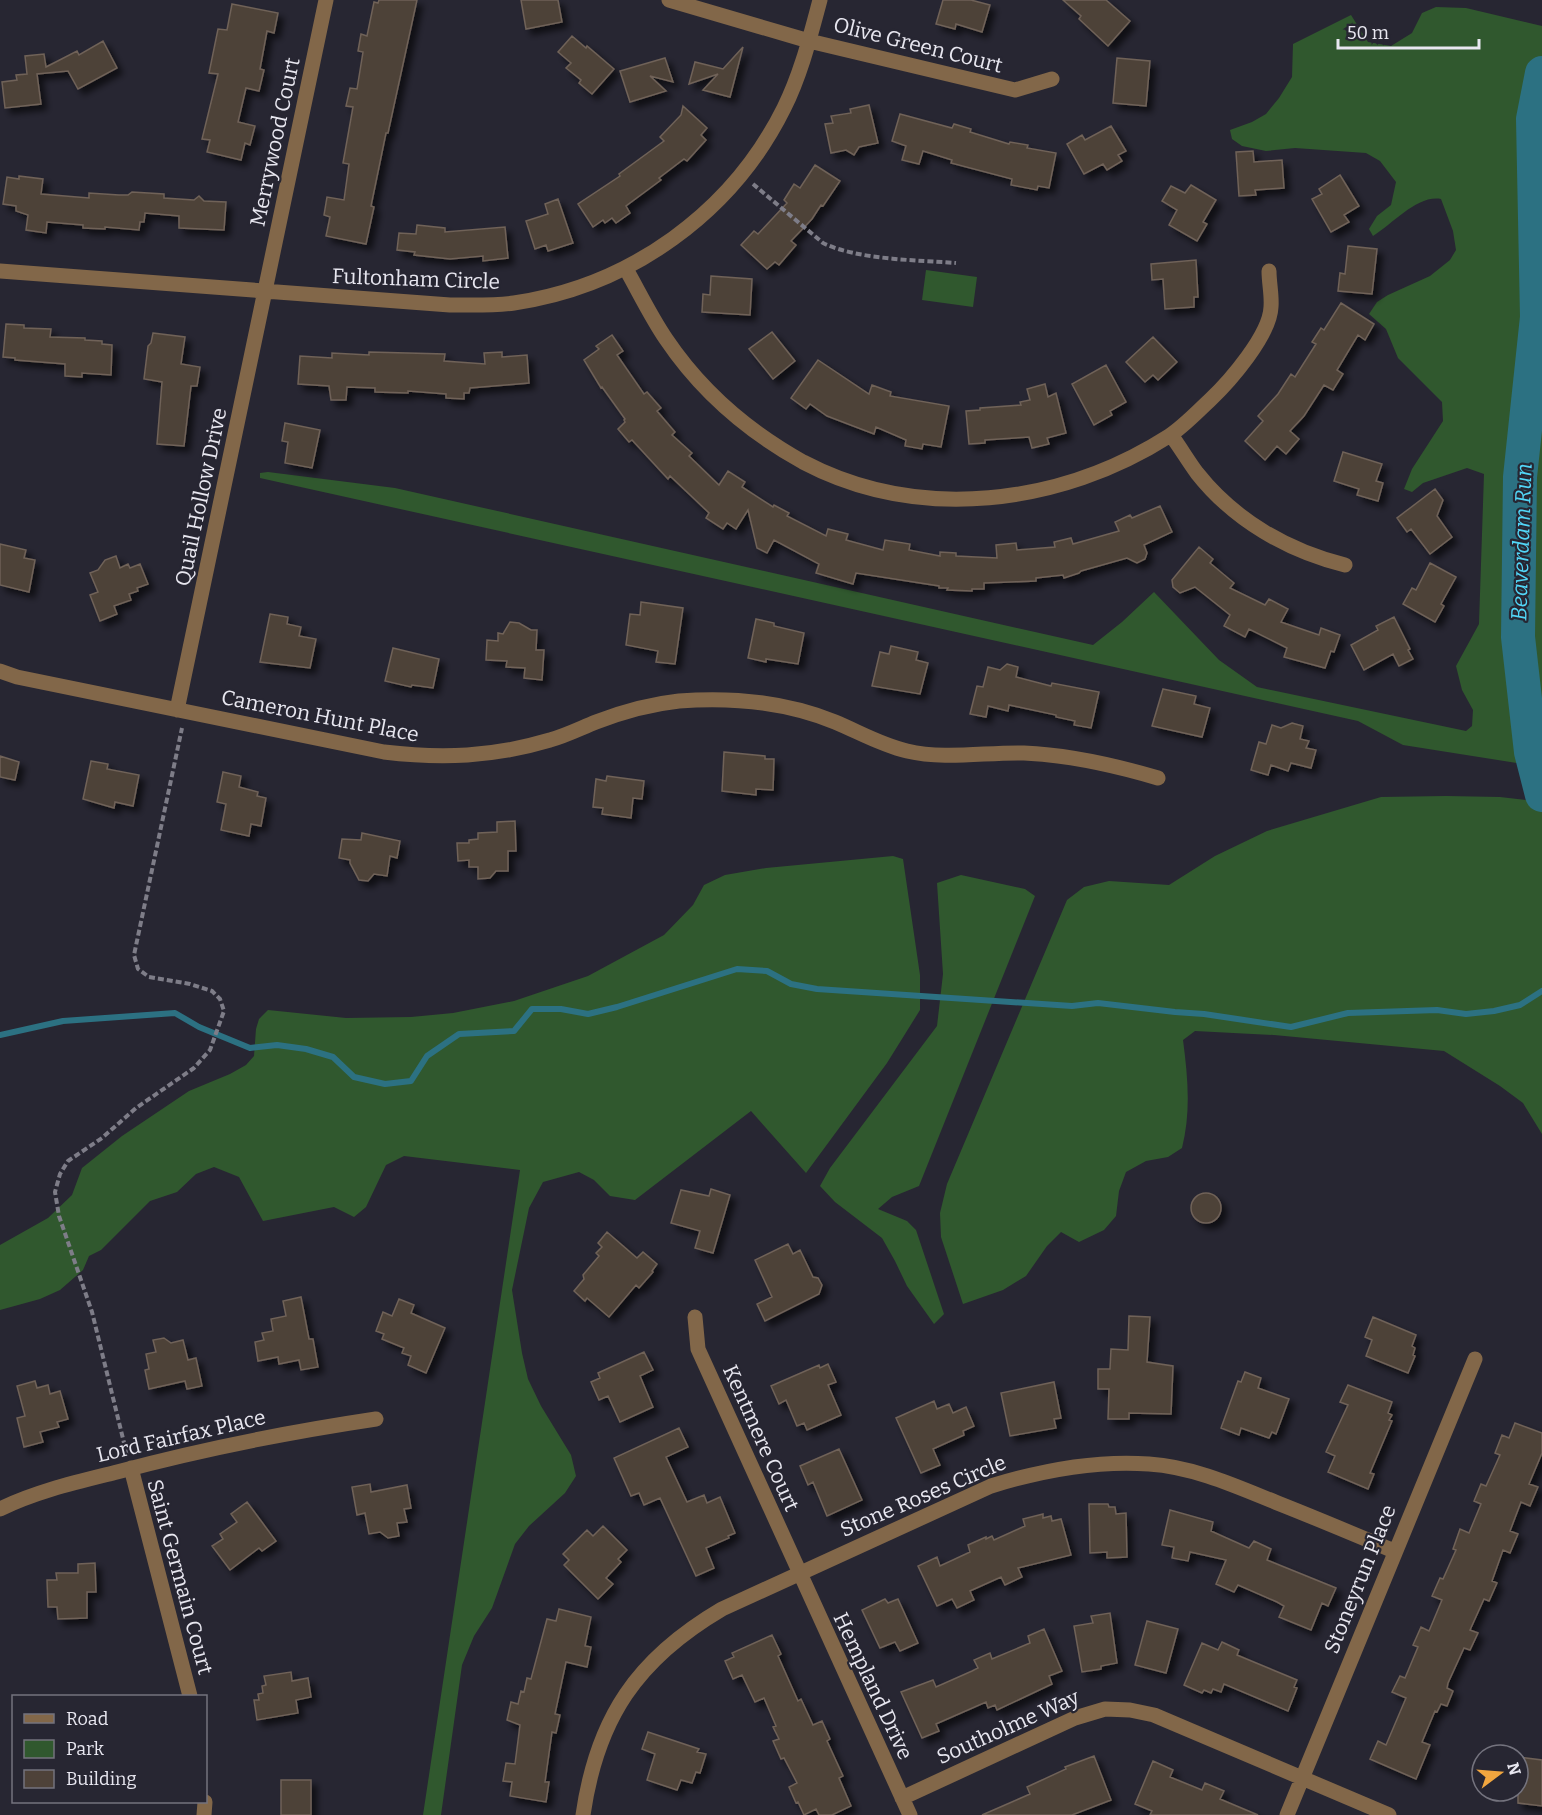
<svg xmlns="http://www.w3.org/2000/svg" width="1542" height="1815" font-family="Bitter,serif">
  <defs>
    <filter id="shadow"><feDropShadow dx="5.5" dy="5.5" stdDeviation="3" flood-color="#0009"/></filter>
  </defs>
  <rect width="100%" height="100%" fill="#272632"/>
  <path fill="#30582e" d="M1436,7l30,1 76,18v741l-139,-22 -45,-24 -1098,-243v-5l8,-1 127,16 698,157 29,-23 32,-30 65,68 38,27 209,44 6,-5 1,-16 -11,-20 -6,-24 23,-42 5,-150 -17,-6 -44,15 -11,9 -8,-3 8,-20 31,-48 -1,-19 -44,-44 -12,-29 -17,-15 8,-12 11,-7 42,-19 20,-16 6,-10 -3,-19 -12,-32c-24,-4 -47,24 -68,37l-4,-7 8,-13 14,-11 5,-23 -16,-21 -14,-8 -71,-5 -29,3 -24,-5 -10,-7 -2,-9 22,-8 14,-8 13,-16 13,-21 1,-33 58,-29 17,27 23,4 21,-13 10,-20z
    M926,270l51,7 -4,30 -51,-7z
    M1446,796l54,1 42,5v332l-19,-31 -23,-17 -56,-35 -170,-16 -79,-4 -12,9c5,38 8,72 -1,108l-14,9 -22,4 -20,11 -7,19 -3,25 -12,14 -25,12 -18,-10 -14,14 -21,30 -23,14 -40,14 -22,-67 -1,-24 7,-29 120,-284 17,-13 25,-6 60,4 46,-29 52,-25 114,-34z
    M893,856l10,3 17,116v35l-33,53 -81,110 -55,-62 -116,89 -25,-4 -16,-16 -15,-8 -36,10 -14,26 -17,82 10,63 6,26 13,27 30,49 5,21 -11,17 -36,33 -14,18 -23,64 -18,28 -12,29 -21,150h-18l97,-645 -116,-14 -18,9 -20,42 -12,10 -20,-10 -71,14 -24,-44 -25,-10 -18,7 -19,18 -27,9 -49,49 -12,6 -6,14 -23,20 -20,9 -40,11v-65l48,-27 24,-23 10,-27 40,-32 67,-45 41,-17 16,-9 8,-9 2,-27 3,-10 9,-9 78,8 65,-1 42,-4 61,-12 74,-25 76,-41 29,-30 11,-20 21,-10 41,-7z
    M961,875l64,14 10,7 -116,290 -27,11 -14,12 29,12 9,9 28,84 -10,10 -27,-38 -12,-25 -13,-23 -47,-36 -15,-16 10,-18 107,-142 6,-52 -6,-91z"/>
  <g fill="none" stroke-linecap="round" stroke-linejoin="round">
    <path stroke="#2c7182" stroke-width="6" d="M1534,163l8,1
      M0,1035l63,-14 112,-8 24,14 51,21 27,-3 29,4 27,8 21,20 31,7 26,-3 16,-25 32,-22 55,-3 18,-22h29l27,5 29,-7 120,-38 30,2 24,13 26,5 255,17 26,-3 77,9 29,2 87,13 57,-14 89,-3 29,4 28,-3 26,-6 22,-14"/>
    <path stroke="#2c7182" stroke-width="34" d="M1542,73l-9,46 4,198 -17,160 -2,160 13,115 11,43"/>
  </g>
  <path fill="#4e4239" stroke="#6f6258" stroke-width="1.5" filter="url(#shadow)" d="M379,0h38l-29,133h-2l-15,73 3,1 -8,37 -40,-8 4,-19 -6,-2 3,-18 17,3 5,-36 -6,-1 10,-56 -7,-1 4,-18 7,1 6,-37 -5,-1 3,-17 6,2 7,-34 4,1z
    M521,0h37l4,22 -36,7z
    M943,0h28l19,5 -8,27 -26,-8 -1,5 -19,-5z
    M1063,0h43l24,21 -22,25 -29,-27 2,-3z
    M232,4l46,9 -4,20 -7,-2 -7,38 4,1 -5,21 -13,-3 -8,34 17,4 -5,19 -5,-2 -4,17 -34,-8 3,-12 -8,-1 16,-65 -9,-1 9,-44 9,1z
    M572,36l14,12 1,-2 27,23 -22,25 -13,-11 2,-3 -15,-12 5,-5 -13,-11z
    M103,41l14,27 -39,21 -10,-18 -31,3 4,30 -36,4 -3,-26 15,-2 -1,-5 11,-1 -2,-18 19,-2 2,13 31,-16 2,4z
    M743,47l-13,50 -27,-7 15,-16 -29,10 6,-22 28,7z
    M665,58l8,24 -23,-6 16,15 -36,11 -10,-31z
    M1117,58l33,3 -4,45 -33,-3z
    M869,105l9,38 -19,4 -5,8 -8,-5 -15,3 -6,-29 8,-1 -2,-7 20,-3 -1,-4z
    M683,106l24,22 -6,7 5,5 -19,21 -3,-2 -25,19 2,2 -35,26 4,7 -14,10 -4,-5 -7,5 -2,-3 -10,7 -15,-23 42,-28 -1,-2 45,-33 -4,-4 21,-22z
    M900,114l52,14 2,-4 17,5 -1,3 39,12 1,-2 18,3 -1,3 29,5 -7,35 -11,-2 -1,4 -26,-5 1,-6 -61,-16 1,-3 -29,-9 -4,13 -17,-4 4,-14 -14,-5z
    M1111,126l15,25 -8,4 4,6 -15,9 -4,-6 -19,10 -17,-30 15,-9 3,5z
    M1253,151l1,11 28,-2 2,28 -29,2 1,5 -17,1 -3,-44z
    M815,165l25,16 -17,25 -2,-1 -9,14 -21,22 5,4 -17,20 -4,-3 -8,7 -26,-24 13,-14 4,3 29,-31 -3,-3 10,-16 6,4z
    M1340,175l19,31 -15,9 5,7 -18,10 -19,-33 10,-5 -3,-5z
    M19,176l24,3 -2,15 48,4v-5l30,2h9l4,-3 32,2v4l30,2 5,-4 5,5 22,1 -2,28 -45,-2v-12l-34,-3 -1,9h-4l-1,8 -34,-3v2l-22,-1v-3l-36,-3 -1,11 -20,-3 2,-15 -12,-4v-5l-13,-2 4,-27 12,2z
    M1191,185l25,15 -13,22 4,2 -10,17 -28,-16 8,-15 -15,-9 9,-15 14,7z
    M558,199l15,44 -25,8 -2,-6 -11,4 -9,-28 22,-7 -3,-10z
    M417,225l28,3v4l60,-5 3,31 -25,3v-5l-33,3 -36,-4 1,-3 -18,-2 2,-17 17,1z
    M1348,246l29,3 -5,45 -34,-3 2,-18 5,1z
    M1196,260l2,37h-4v10l-29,2 -2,-30 -11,1 -1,-16z
    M711,276l41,3 -2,36 -48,-3 1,-18 7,1z
    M1341,303l33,21 -9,16 -7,-5 -21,35 6,4 -10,16 -9,-5 -20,31 -14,15 9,8 -13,15 -9,-8 -12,14 -20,-19 18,-20 -5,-5 20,-22 13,-20 4,3 21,-33 -4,-2 9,-14 3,2z
    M6,324l18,1v3l27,1 -1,8 35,1v2l17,1v3l10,1 -1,30 -29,-2v4l-17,-1v-12l-50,-4v-2l-12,-1z
    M772,332l23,29 -22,18 -24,-30z
    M153,333l32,4 -4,27 19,3 -3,19h-6l-7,60 -27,-2 5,-62 -18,-3 4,-33 3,-3z
    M612,335l11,16 -6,4 27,39 3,-2 14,16 -4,3 18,21 -3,3 20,18 -3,3 30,29 9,-14 17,11 -3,5 31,20 1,-2 15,8 -2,3 39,20 2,-7 20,5 -2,6 37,10 2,-10 25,4 -1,6 31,6v-4l16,1v3l41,2 -1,-13 20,-2 1,7 38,-3 -1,-5 17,-4 2,6 46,-13 -4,-9 15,-7 2,3 28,-12 12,26 -28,13 3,8 -2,6 -8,4 -10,-5 -46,13 -2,2 -15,5 -1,-3 -27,3v3l-52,2v6h-12v2l-25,-1 1,-2h-9v-2l-83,-13 -3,11 -37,-11 3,-9 -45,-24 -7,13 -10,-5 -9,-38 -12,19 -9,-6 -4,6 -17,-11 3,-5 -39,-37 -2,3 -36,-39 -3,2 -11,-13 7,-7 -1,-2 1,-1 -23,-32 -1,1 -17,-28 15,-11 -3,-3z
    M1153,337l24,25 -19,18 -5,-5 -8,7 -19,-20z
    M369,352l76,2 -1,7 41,3 -1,-11 18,-1v5l25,-2 2,28 -59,5 -1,5h-5v6l-18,-1v-4l-38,-3v2l-33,-1v-4l-28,-1 -1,13h-15l-2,-14 -31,-2 2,-28 32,2v-5l37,2z
    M818,360l51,34 3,-9 19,7 -1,4 59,10 -8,41 -18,-3 -1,5 -17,-3 1,-6 -30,-13 -2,7 -47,-18 -17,-12 -4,5 -15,-11z
    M1106,365l20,37 -16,9 2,4 -18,10 -22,-41z
    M1045,384l3,13 8,-4 10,40 -19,5 2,6 -17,4 -3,-11 -44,3v3l-16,1 -3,-33 14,-1v-2l41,-3 -1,-3 10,-2 -3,-11z
    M285,423l35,7 -8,38 -27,-5 3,-21 -6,-1z
    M1343,452l39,12 -6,17 7,2 -5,18 -21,-6 2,-6 -25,-8z
    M1435,489l8,11 -6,16 15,21 -22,17 -19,-25 -4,3 -10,-14z
    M0,544l26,6 -2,8 11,2 -6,32 -29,-7z
    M1199,547l14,12 -3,4 24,20 -4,5 35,17 4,-6 19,10 -7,13 38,13 2,-7 19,7 -6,17 -3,-1 -6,17 -41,-11 3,-9 -38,-19 -4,8 -21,-11 6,-11 -35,-28 -15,6 -7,-6 -1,-7z
    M116,556l4,12 8,-4 2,4 10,-4 8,20 -11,4 1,3 -9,3 2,6 -17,6 3,8 -17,7 -10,-26 8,-3 -8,-19 8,-3 7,-10z
    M1430,563l26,14 -15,27 3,2 -9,16 -32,-18 9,-16 4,2z
    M641,602l42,6 -8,56 -19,-2 2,-11 -32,-6 4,-31 10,1z
    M270,614l18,3 -1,7 14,3 -2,9 17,3 -6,29 -50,-6z
    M1394,617l16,32 -2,1 5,9 -14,7 -6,-12 -29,16 -13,-25 27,-15 -2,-4z
    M756,619l18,4v3l30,7 -6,31 -32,-5v3l-18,-4z
    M510,622l9,1 12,7h6l-1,20h8l-2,30 -18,-2 1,-10 -19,-1 1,-6 -21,-1 1,-20 11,1v-8l5,1z
    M891,646l27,6 -2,8 12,3 -8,31 -48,-8 8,-34 9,2z
    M393,648l46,11 -6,29 -21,-3 -1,2 -26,-6z
    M1007,664l11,3 -2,10 35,9 1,-3 47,9 -8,36 -17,-3 1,-4 -19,-4v-2l-47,-10 -1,6 -20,-5 -2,11 -16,-3 7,-28 6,1 5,-20 12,3z
    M1163,689l33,7 -2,8 16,4 -8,29 -50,-11z
    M1292,723l11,3 -3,13 9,2 -3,7 10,2 -5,18 -20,-5 -3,8 -17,-6 -3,10 -17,-5 8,-28 7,2 6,-19 9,3z
    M724,752l41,4v3h9l-1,31 -17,-1v6l-34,-4z
    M0,756l19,6 -4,18 -15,-3z
    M91,761l17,3 -1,5 32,6 -6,31 -18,-4 -1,6 -31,-9z
    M223,772l18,4 -2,11 19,5 -1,4 9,2 -5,28 -10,-2 -2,12 -28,-6 5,-26 -9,-2z
    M607,776l37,5 -2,18 -9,-1 -2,20 -29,-4 1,-6 -10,-1 3,-28 10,2z
    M515,821l1,30h-8v20h-12l-6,7 -12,1v-12h-9v-7l-11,1 -1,-18h12v-3l9,-1v-6l19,-1v-10z
    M362,833l38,8 -3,17 -7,-2 -3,20 -13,-2 -6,7 -9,-1 -9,-17v-3l-11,-2 3,-19 19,1z
    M711,1189l19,6 -17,58 -18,-5 5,-17 -29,-8 10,-33 28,6z
    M1191 1208a15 15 0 1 1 30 0a15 15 0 1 1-30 0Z
    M607,1232l30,26 6,-6 14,12 -5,7 1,1 -14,16 -3,-3 -27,32 -22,-19 -2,3 -11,-10 10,-12 -1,-4 16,-19 -3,-3 6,-6 -4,-4z
    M788,1244l5,10 7,-4 13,27 5,1 4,7 -3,9 -54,27 -8,-17 15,-7 -17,-37z
    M301,1297l8,42h4l5,28 -17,3 -2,-10 -20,4 -1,-7 -20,4 -3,-19 9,-2 -2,-7 11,-2 -2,-12 15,-3 -3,-15z
    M399,1299l15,6 -3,8 34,15 -19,45 -18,-8 3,-9 -9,-3 2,-5 -22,-9 2,-5 -8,-3 7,-19 9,4z
    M1129,1316l21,1 -3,45 26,4 -2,48 -42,-1v6h-21l1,-30h-11v-20h12l1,-20 17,1z
    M1373,1317l43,18 -4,11 3,2 -2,7 2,1 -7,17 -42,-17 6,-16 -7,-3z
    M164,1338l7,5 12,-3 5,20 8,-2 6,28 -15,3 -2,-8 -36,8 -4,-19 4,-1 -3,-15 10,-2 -3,-12z
    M644,1352l9,18 -13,6 13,31 -33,15 -12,-26 -9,4 -8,-18 9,-4 -2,-5z
    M828,1364l8,18 -8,3 13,30 -34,15 -3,-7 -7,3 -11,-26 -7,4 -8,-18 48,-21 1,3z
    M1245,1372l16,6 -3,10 31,11 -13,35 -4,-2 -3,6 -28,-10 -2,7 -18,-7 17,-47 3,1z
    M35,1381l2,7 11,-3 2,9 10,-3 8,28 -11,3 2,5 -19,5 3,10 -19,5 -7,-29 8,-2 -8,-30z
    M1054,1382l7,36 -7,1 2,9 -46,8 -9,-43z
    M1348,1385l44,17 -4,11 4,2 -3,5 3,1 -22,52 4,1 -6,15 -40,-17 7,-16 -9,-4 22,-47 -8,-3z
    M934,1401l3,8 12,-5 4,9 13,-6 8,19 -11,5 1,4 -31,14 7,16 -19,8 -25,-55z
    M1515,1423l27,10v20l-13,31 9,3 -8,19 -9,-4 -11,29 8,3 -8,19 -7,-3 -11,31 5,2 -8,18 -5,-2 -14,31 8,3 -8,17 -6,-2 -16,35 -1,5 6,3 -6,15 -6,-2 -4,8 -2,-1 -13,31 8,3 -14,34 -46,-20 8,-18 8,4 20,-47 -14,-6 8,-16 5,2 13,-31 -5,-2 8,-18 8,4 13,-31 -10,-4 8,-18 3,1 13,-29 -3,-1 7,-20 9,4 12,-29 -7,-3 7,-17 5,2 14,-31 -5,-2 7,-18 7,3z
    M679,1428l9,19 -22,10 21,45 17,-7 3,8 13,-6 15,36 -7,3 1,2 -23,10 8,20 -18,8 -36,-78 -16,7 -5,-12 -8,3 -17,-38z
    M839,1449l23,51 -35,16 -14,-34 -5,3 -8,-19z
    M370,1484l1,8 36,-7 4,23 -7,1 3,13 -10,1 2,13 -11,2 -8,-6 -11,2 -4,-21 -8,2 -5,-28z
    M247,1502l29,39 -14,10 -3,-3 -29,22 -18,-24 11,-7 -3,-5 17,-12 -6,-8z
    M1089,1504h19l1,3h6l1,7 10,-1 1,44 -20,1v-6l-17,1z
    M1170,1510l43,12 -2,9 38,17 5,-7 17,8 -4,11 69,28 -8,18 -6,-3 -11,27 -32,-13 5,-11 -7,-4 -39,-17 -4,7 -18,-8 10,-24 -36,-8 -2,9 -16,-3 2,-11 -12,-2z
    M1043,1514v4l8,-2 1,5 9,-2 10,36 -53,13 4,9 -17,8 -4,-8 -31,14 4,9 -17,8 -5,-9 -15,7 -19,-40 19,-9 3,9 30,-14 -2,-7 18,-8v2l6,-3 2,4 31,-14 -2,-7z
    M603,1526l24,24 -9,9 3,3 -15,16 7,6 -15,15 -34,-34 5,-5 -6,-6 24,-24 6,6z
    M95,1563l1,29h-9v26l-29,1 -1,-12h-9l-1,-27h10l-1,-7h22v-9z
    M885,1599l3,4 10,-4 20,44 -18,8 -5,-9 -15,6 -18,-38z
    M559,1609l32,8 -6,29 6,1 -4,20 -21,-5 -11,52 5,1 -4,18 -4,-1 -7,50h4l-3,20 -36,-6 2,-14 -9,-1 3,-18 9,1 5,-39 -13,-5 4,-18 7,2 3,-13 3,1 3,-14 4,1 16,-60 9,2z
    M1110,1613l7,50 -16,3v3l-19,3 -8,-46 19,-3 -2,-7z
    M1147,1621l31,8 -12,44 -31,-8z
    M1044,1629l18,42 -13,5 3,8 -55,26 -2,-5 -7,3 -2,-6 -50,22 3,7 -17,7 -21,-46 32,-12 3,7 36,-16 6,-3 -4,-8 16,-7 2,6 38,-16 -2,-7z
    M772,1635l9,19 -3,2 20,45 3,-2 12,26 9,-4 8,18 -3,2 16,35 -4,2 12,28 -19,9h-13l-3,-6 -12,6 -6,-13 -2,1 -7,-16 8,-4 -13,-25 -3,1 -8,-18 6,-2 -6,-12 3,-1 -12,-28 -9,4 -13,-27 -9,4 -8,-18 9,-4 -2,-4z
    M1222,1642l17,8 -2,5 60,25 -3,7 3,1 -9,23 -64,-27 -3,8 -8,-3 -2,4 -7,-3 -2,3 -18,-8 18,-42 16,7z
    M291,1672l1,9 16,-3 3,19 -15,3 2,13 -41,7 -3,-20h5l-1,-6 5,-1 -1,-7 4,-1 -2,-9z
    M648,1732l51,17 -2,3 9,2 -6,19 -4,-1 -4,11 -11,-3 -4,10 -30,-10 8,-26 -13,-5z
    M1094,1756l17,44 -39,15h-90l48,-21 -3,-7 39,-18 -1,-2z
    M1518,1757l24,3v46l-24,-3z
    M1153,1761l20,9 -3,7 32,13 3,-7 19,8 -4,8 38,16h-108l2,-4 -17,-7z
    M281,1780h30v35h-30z"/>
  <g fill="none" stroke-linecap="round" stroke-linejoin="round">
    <path stroke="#7e7d88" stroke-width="4" stroke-dasharray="6 3" stroke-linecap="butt" d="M753,184l70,59c35,17 94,17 133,20
      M127,1455l-35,-143 -33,-96 -4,-24 5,-18 8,-13 34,-23 34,-30 58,-40 16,-18 14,-39 -4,-12 -8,-8 -22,-7 -41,-7 -11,-8 -4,-14 48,-227"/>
    <path stroke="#826749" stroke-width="15" d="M669,0l140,41 206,49 37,-11
      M626,269c13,23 25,48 40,70 35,52 83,93 137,123 116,61 258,43 366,-26 15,-10 28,-24 41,-36 20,-19 60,-65 61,-93 1,-12 -2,-24 -2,-36
      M0,271l450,34c22,0 43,1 64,-2 116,-17 218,-90 270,-195 17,-34 26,-71 36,-108
      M1171,435c9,12 17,26 26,38 37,47 91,78 148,92
      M0,671l17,6 367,75c58,7 109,5 166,-12 15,-4 31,-12 46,-18 26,-10 55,-18 83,-21 53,-4 107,1 156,21 24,10 46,23 72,29 38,9 79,1 117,2 46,2 90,12 134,25
      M177,710l149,-710
      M695,1317l3,32 212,466
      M131,1468l59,228
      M0,1509c37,-18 77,-27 117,-37 86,-23 172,-40 259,-53
      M902,1798l173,-80 30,-9 25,1 24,5 235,100
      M204,1815l1,-13
      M583,1815c14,-97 54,-156 139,-206l269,-123c52,-16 104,-26 158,-22 46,3 89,23 131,40 38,15 76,31 114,47
      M1287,1815l188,-456"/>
  </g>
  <g text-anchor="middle" stroke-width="4.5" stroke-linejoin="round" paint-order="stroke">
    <g font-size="21" fill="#e8e7f0" stroke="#272632">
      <text transform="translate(918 45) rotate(14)" y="7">Olive Green Court</text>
      <text transform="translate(275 142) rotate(-78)" y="7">Merrywood Court</text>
      <text transform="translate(416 279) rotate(2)" y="7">Fultonham Circle</text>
      <text transform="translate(201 497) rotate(-78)" y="7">Quail Hollow Drive</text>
      <text transform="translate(320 716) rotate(11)" y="7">Cameron Hunt Place</text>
      <text transform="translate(181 1436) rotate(-13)" y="7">Lord Fairfax Place</text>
      <text transform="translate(761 1438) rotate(66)" y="7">Kentmere Court</text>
      <text transform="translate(923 1496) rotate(-23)" y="7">Stone Roses Circle</text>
      <text transform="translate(180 1577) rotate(75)" y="7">Saint Germain Court</text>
      <text transform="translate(1360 1579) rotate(-68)" y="7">Stoneyrun Place</text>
      <text transform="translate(873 1686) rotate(65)" y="7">Hempland Drive</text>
      <text transform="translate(1008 1727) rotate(-24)" y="7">Southolme Way</text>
    </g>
    <g font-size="22" font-style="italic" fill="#52d6f7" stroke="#272632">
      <text transform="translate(1521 542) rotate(-88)" y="8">Beaverdam Run</text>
    </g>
  </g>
  <rect x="12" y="1695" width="195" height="108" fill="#272632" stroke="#74737e" stroke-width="1.5"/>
  <rect x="24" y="1714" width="30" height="9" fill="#826749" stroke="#74737e" stroke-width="1.5"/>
  <text x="66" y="1725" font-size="18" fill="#e8e7f0">Road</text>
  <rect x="24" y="1740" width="30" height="18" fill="#30582e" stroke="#74737e" stroke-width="1.5"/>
  <text x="66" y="1755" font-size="18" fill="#e8e7f0">Park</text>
  <rect x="24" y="1770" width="30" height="18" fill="#4e4239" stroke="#74737e" stroke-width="1.5"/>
  <text x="66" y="1785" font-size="18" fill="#e8e7f0">Building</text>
  <g transform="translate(1500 1773) rotate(74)"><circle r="28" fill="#272632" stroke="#74737e" stroke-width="1.5"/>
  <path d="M0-4.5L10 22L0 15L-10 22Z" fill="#f1a63f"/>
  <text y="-9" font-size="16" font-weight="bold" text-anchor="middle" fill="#e8e7f0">N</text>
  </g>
  <path d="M1338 39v9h141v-9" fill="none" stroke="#e8e7f0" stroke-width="3"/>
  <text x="1347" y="39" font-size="18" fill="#e8e7f0" stroke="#272632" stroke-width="4.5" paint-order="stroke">50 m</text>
</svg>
